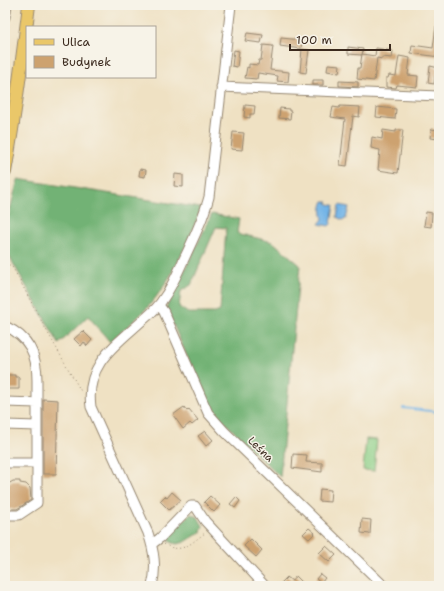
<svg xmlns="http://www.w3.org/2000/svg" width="444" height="591" font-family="'Shantell Sans',sans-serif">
  <rect width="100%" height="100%" fill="#f7f3e8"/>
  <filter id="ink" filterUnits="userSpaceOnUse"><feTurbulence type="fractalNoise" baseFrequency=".025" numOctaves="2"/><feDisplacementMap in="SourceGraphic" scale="8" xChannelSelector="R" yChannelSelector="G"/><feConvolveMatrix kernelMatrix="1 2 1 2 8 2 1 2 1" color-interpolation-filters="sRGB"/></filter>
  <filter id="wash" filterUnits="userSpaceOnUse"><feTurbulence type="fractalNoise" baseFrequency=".012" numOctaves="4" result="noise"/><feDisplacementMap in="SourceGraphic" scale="16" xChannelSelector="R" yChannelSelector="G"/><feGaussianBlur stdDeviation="0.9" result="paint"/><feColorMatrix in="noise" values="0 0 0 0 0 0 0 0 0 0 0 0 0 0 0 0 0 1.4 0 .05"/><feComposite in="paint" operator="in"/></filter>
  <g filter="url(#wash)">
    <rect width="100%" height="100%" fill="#efe1c3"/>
    <path fill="#8ed088" stroke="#647d53" d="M366,439l11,1 -3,31 -11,-1z"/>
    <path fill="#72b274" stroke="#566e49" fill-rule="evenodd" d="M18,179l183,29c-13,36 -29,72 -54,100 -11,12 -25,23 -37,34l-22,-26 -29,28 -54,-95v-20z
      M212,214l27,5 -2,14 36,9 27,23 -20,212 -71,-70 -43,-99zM216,227l10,1 -6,83 -5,2h-27l-9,-6 2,-16 10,-6z
      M191,514l7,3 5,9 -2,6 -16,10 -8,2 -6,-2 -3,-4 6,-10z"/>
    <path fill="#72b4e7" stroke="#566f82" d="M324,201h3l1,3 6,1 -3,19 -2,2 -10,-2 4,-5c-2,-7 -2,-12 1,-18z
      M339,205l10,2 -3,12 -4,1 -5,-3z"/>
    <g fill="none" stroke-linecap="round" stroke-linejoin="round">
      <path stroke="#72b4e7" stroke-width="2" d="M403,408l36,4"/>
    </g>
    <g id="blocks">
      <path fill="#cda26f" d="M436,26h3v31l-28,-4 1,-8 21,3z
        M247,33l16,2 -2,8 -16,-2z
        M281,38l21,2 -1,9 -21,-3z
        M263,45l10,1 -3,24 19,2 -1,10 -11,-1 1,-5 -20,-3 -1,6 -12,-1 2,-11 2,1v-4l9,1 1,-5h2z
        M348,47l15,2 -1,6 -14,-1z
        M376,48l17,3 -1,7 -10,-1v2l-5,-1 -3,23 -17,-2 1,-11h2l2,-14 13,2z
        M302,49l7,1 -3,23 -6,-1z
        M234,50l5,1 -2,16 -5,-1z
        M399,56l11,2 -2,17 10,1 -1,11 -20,-2 -1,3 -10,-1v-9h2l1,-3 7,1z
        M328,64l12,1 -1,8 -12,-2z
        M430,66l9,2v8h-4l-1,8 -6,-1z
        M313,80h10v5h-10z
        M339,81l19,1v5l-19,-1z
        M245,105l10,1 -1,8h-4v4l-6,-1z
        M340,106l20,1 -1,10 -6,-1 -6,50 -7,-1 5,-46 -14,-2 2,-10 6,1z
        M377,107l19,2 -1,10 -19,-2z
        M280,108l9,1v2h2l-1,8 -11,-1z
        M431,129l8,1v9l-9,-1z
        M383,130l13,2v-2h7l-5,43 -20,-3 2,-20 -9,-2 1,-11 10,2z
        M233,132l11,1 -2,17 -11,-1z
        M140,169l6,1 -1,7 -6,-1z
        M175,174l8,1v12l-9,-1z
        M426,212l6,1 -1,14 -7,-1z
        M83,331l9,9 -5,6 -3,-4 -3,4 -7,-7z
        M5,375h10v2h4v12h-14z
        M43,399l15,1 -2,74h-13z
        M184,407l3,4 2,-2 9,11 -6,5 -2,-2 -7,6 -10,-14z
        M205,431l8,9 -7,6 -8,-10z
        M293,454l14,1 -1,7 16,1v9l-30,-4z
        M13,481h7v2l6,1 4,4 1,12 -14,9h-10l-2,-3v-20z
        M320,489l11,1 -1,12 -11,-1z
        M172,492l9,8 -12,10 -9,-9 5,-5 2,2z
        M210,496l10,9 -6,7 -10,-10z
        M236,497l4,4 -5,7 -5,-4z
        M362,519l9,1 -1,14 -9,-1z
        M309,528l6,5 -6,6 -6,-5z
        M251,539l11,11 -6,7 -12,-11z
        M326,546l10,9 -7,7 -10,-9z
        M320,574l5,4 -4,5 -5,-4z
        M296,576l7,7 -3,3h-17l-3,-2 7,-7 5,4z"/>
    </g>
  </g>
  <g filter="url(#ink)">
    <use href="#blocks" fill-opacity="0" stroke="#958670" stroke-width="1"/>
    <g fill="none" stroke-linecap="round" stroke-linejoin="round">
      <g stroke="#958670" stroke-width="11">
        <path id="minor" d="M5,17l2,-12
          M221,87l218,9
          M159,305l5,7 44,101 16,18 160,155
          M5,326c24,11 32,28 32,54v123l-18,12h-14
          M5,402l32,1
          M5,425l32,1
          M5,463h32
          M152,544l8,-6 31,-32h4l10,15 60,65
          M152,586c5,-19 2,-35 -4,-53l-57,-126c-6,-42 23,-61 51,-86 8,-7 16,-13 21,-22 9,-12 15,-27 21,-40 10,-21 19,-40 25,-62l22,-192"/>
      </g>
      <g stroke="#958670" stroke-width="14">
        <path id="major" d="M5,172c10,-55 17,-111 24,-167"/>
      </g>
      <path stroke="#958670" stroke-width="1" stroke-dasharray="1 3" stroke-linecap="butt" d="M6,262l7,6 36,67 33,58
        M164,544c18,11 27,-1 41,-11"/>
      <use href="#minor" stroke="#fff" stroke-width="9"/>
      <use href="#major" stroke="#eac769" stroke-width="12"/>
    </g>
  </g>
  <g text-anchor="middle" stroke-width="3" stroke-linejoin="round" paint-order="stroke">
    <g font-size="11" fill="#3b2a1e" stroke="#f7f3e8">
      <text transform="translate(261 449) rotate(44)" y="4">Leśna</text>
    </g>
  </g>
  <rect width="444" height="591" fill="none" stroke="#f7f3e8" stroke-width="20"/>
  <rect x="26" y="26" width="130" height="52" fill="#f7f3e8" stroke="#aca397"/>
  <rect x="34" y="39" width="20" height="6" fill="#eac769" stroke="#aca397"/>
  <text x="62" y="46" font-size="12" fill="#3b2a1e">Ulica</text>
  <rect x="34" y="56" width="20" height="12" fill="#cda26f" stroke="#aca397"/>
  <text x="62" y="66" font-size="12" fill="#3b2a1e">Budynek</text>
  <path d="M290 44v6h100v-6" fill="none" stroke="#3b2a1e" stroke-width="2"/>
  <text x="296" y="44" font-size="12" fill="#3b2a1e" stroke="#f7f3e8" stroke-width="3" paint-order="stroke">100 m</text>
</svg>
